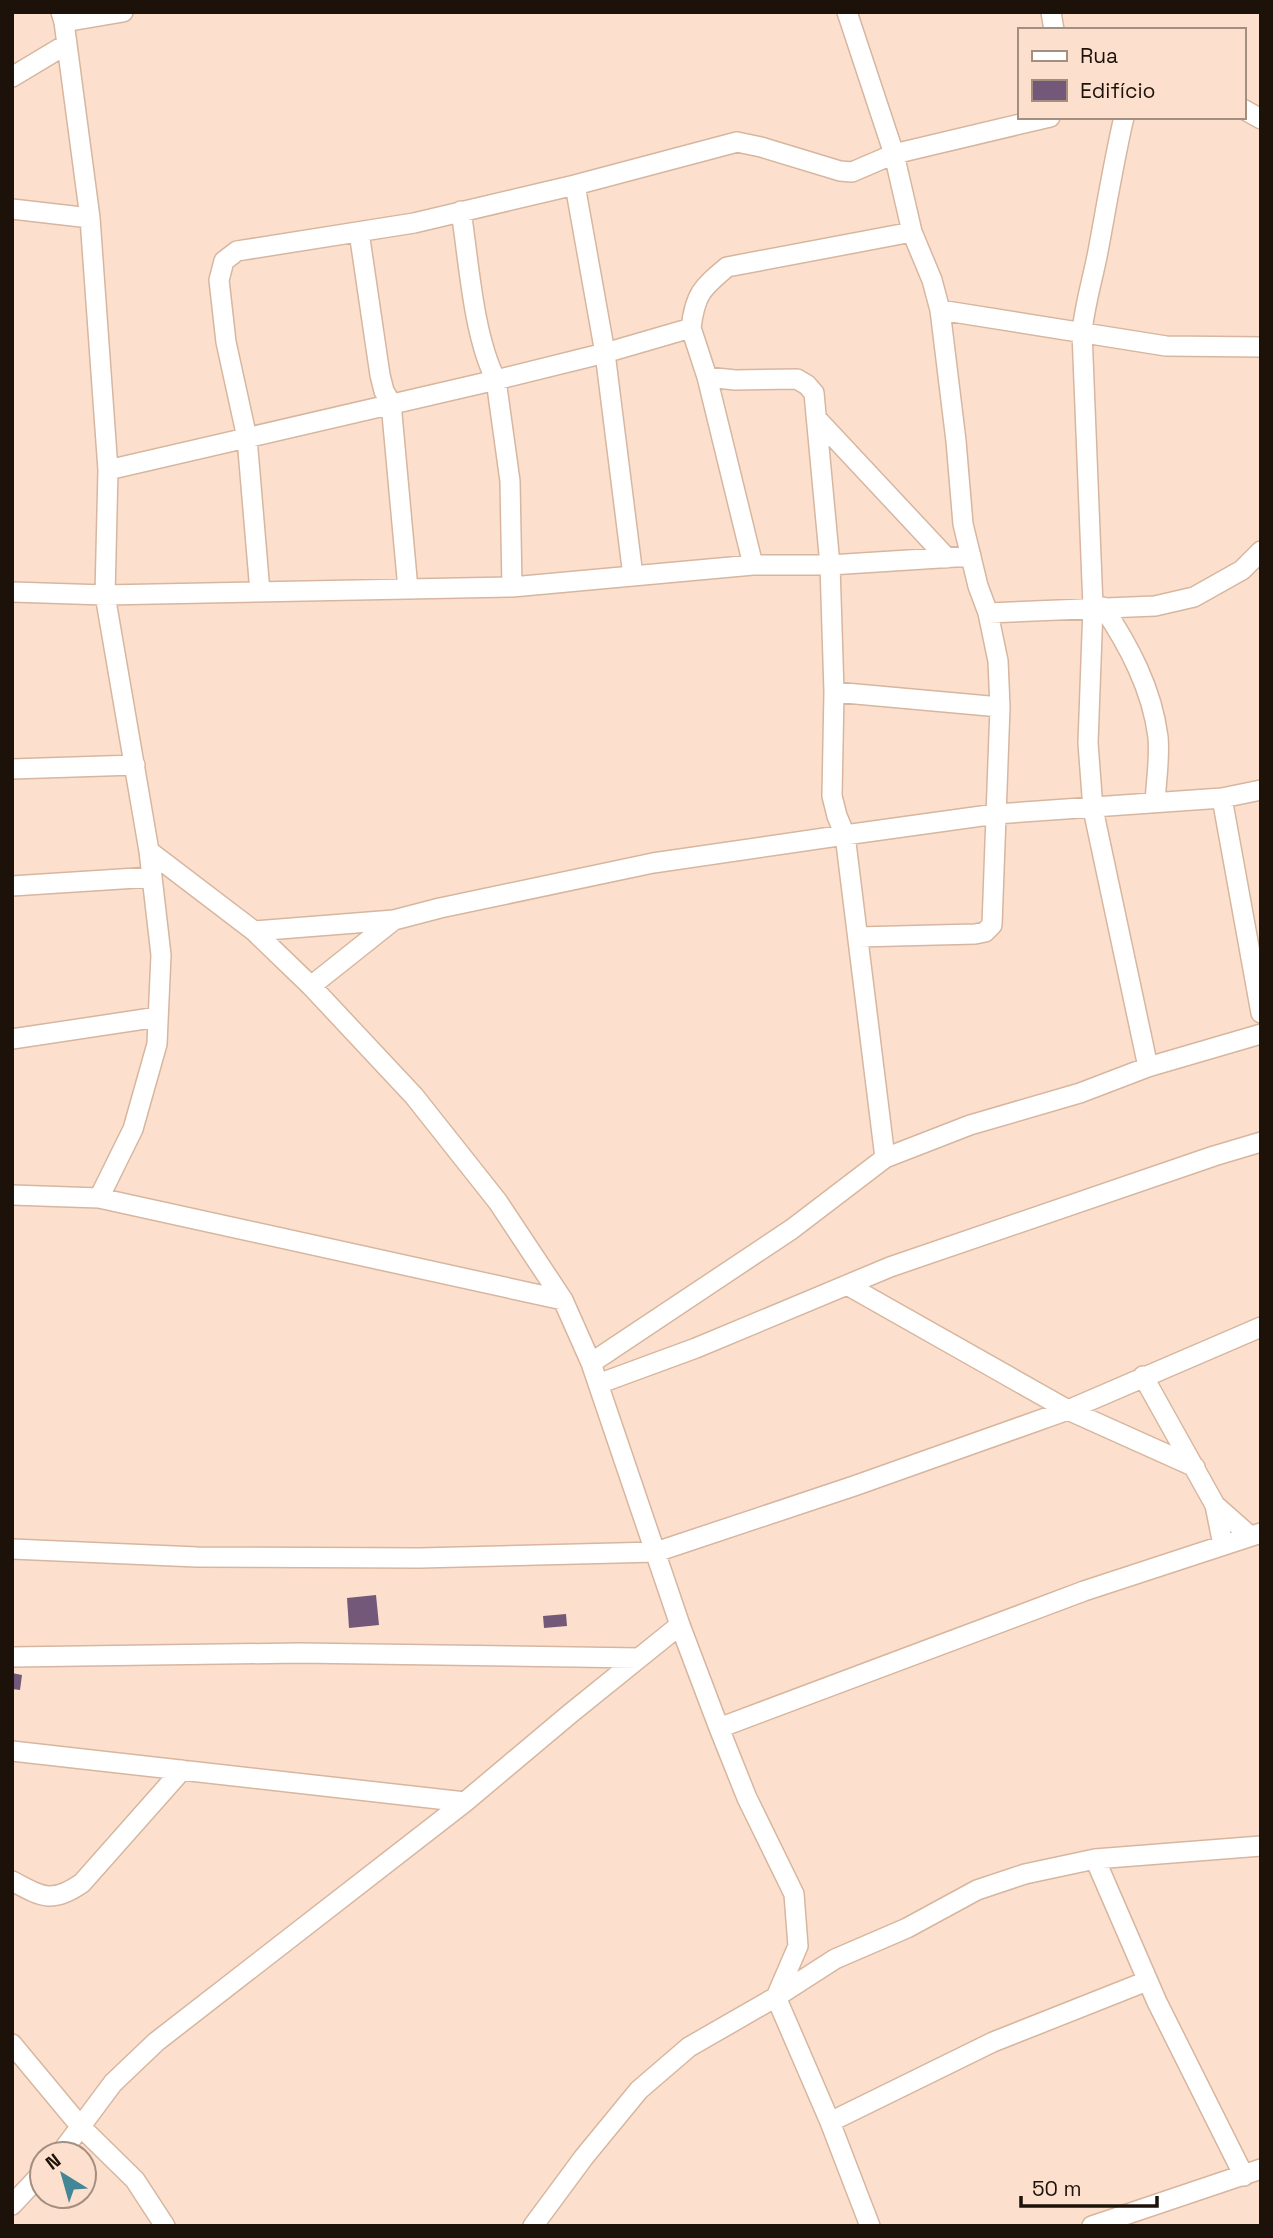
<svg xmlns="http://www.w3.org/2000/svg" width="1273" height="2238" font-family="'Space Grotesk',sans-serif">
  <rect width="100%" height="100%" fill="#fce0cd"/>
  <path fill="#735879" d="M376,1595l3,30 -30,3 -2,-30z
    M566,1614l1,12 -23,2 -1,-12z
    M12,1673l10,2 -2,15 -8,-1z"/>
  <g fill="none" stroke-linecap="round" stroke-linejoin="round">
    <g stroke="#d7b69f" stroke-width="22">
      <path id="minor" d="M61,12l3,10 26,196 18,252 -3,125 44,256 105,80 57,55 103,110 84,106 65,98 28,63 89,262 39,103 28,70 47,96 4,52 -22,51 54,125 40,104
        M847,12l47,142 18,78 20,48 8,30 16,131 7,83 15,62 10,27 10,48 2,46 -8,218 -7,7 -10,2 -117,3
        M1051,12l3,18
        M64,22l59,-10
        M12,77l55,-33
        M1243,109l18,10
        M1124,117c-10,43 -17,86 -25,129 -5,29 -14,56 -17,86l11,275 -5,136 5,66 55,258
        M575,185l30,168 28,223
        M12,209l78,9
        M461,211c8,51 12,124 35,169l14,101 2,106
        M359,232l21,143 4,16 7,12 17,186
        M940,310l226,36 95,1
        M691,328c4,-34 11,-40 36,-61l185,-35
        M707,377l28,3 62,-1 10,6 7,8 16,172 4,127 -2,104 5,20 8,19 40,323
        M818,420l129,138
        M108,470l388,-90 109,-27 86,-25 16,49 46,188
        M12,592l93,3 407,-8 241,-22h77l141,-9
        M260,592l-13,-154 -21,-96 -7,-62 5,-19 13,-10 177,-28 161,-38 162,-43 24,5 79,24 12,1 42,-18 156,-37
        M1103,607c26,39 49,82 55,130 2,21 -2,45 -3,66
        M988,613l167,-7 39,-9 48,-27 19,-19
        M834,692l166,15
        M12,769l123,-4
        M1222,798l39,215
        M12,886l140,-9
        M254,931l140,-11 46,-12 213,-45 192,-28 151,-21 226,-16 39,-8
        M311,986l83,-66
        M12,1039l146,-22
        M12,1195l87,3 464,102
        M99,1198l34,-69 24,-85 4,-89 -12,-104
        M847,1285l221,125 127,57
        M591,1363l201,-134 93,-71 85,-33 110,-32 68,-26 113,-33
        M1143,1376l72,129 8,40
        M598,1384l98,-36 194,-81 324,-111 47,-14
        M1215,1505l35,31
        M12,1549l185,8 223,1 236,-6 198,-66 214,-76 193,-83
        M12,1657l287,-4 340,5
        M719,1728l365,-137 177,-58
        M12,1751l453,51
        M1095,1859l62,143 87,174
        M12,1881c30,16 40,23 70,2l100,-113
        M12,2044l69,83 54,53 30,46
        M830,2122l163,-80 154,-61
        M60,2154l53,-71 43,-41 309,-240 106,-89 109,-88
        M12,2205l30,-32
        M533,2226l51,-69 55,-67 50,-43 87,-50 59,-38 72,-31 70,-38 48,-16 70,-15 166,-13
        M1092,2226l169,-57"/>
    </g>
    <use href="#minor" stroke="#fff" stroke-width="19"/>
  </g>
  <rect width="1273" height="2238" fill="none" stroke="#1d1209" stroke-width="28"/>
  <rect x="1018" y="28" width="228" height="91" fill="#fce0cd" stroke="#a38e7f" stroke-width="2"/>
  <rect x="1032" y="51" width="35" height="10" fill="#ffffff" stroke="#a38e7f" stroke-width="2"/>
  <text x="1080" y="63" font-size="21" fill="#1d1209">Rua</text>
  <rect x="1032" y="80" width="35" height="21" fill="#735879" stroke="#a38e7f" stroke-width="2"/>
  <text x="1080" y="98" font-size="21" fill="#1d1209">Edifício</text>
  <g transform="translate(63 2175) rotate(323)"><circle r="33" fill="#fce0cd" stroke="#a38e7f" stroke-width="2"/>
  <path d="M0-5L12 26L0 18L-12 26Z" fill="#438695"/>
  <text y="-10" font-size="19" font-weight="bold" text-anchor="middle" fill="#1d1209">N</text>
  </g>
  <path d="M1021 2196v10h136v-10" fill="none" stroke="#1d1209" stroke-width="3.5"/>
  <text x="1032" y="2196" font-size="21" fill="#1d1209" stroke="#fce0cd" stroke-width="5" paint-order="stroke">50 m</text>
</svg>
